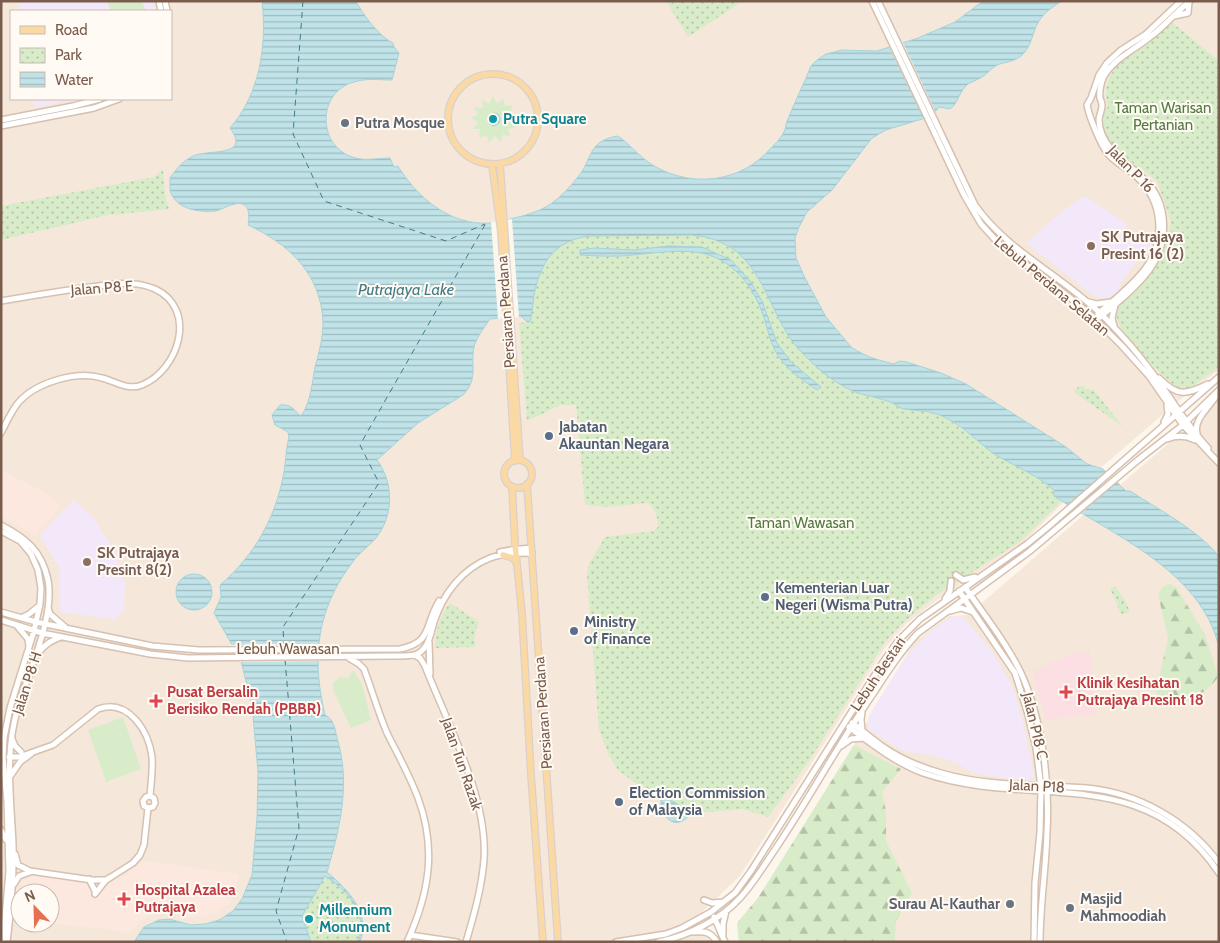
<svg xmlns="http://www.w3.org/2000/svg" width="1220" height="943" font-family="Cabin,sans-serif">
  <defs>
    <pattern id="forest-firs" width="22" height="20" patternUnits="userSpaceOnUse" patternTransform="scale(1.25)"><rect width="22" height="20" fill="#d8ecc9"/><path d="M5 1l3.5 6h-7zM16 11l3.5 6h-7z" fill="#b4c2a5"/></pattern>
    <pattern id="park-dots" width="8" height="8" patternUnits="userSpaceOnUse" patternTransform="scale(1.25)"><rect width="8" height="8" fill="#d8ecc9"/><path d="M2 2h.1M6 6h.1" fill="none" stroke="#b4c2a5" stroke-width="1.8" stroke-linecap="round"/></pattern>
    <pattern id="water-rules" width="6" height="5" patternUnits="userSpaceOnUse" patternTransform="scale(1.25)"><rect width="6" height="5" fill="#bfe3e8"/><path d="M0 2.5h6" fill="none" stroke="#a0bbbe"/></pattern>
  </defs>
  <rect width="100%" height="100%" fill="#fdf6ec"/>
  <path fill="#f5e8da" fill-rule="evenodd" d="M1,1h285l69,292 -81,535 -30,114h-243l3,-145 -3,-23zM11,11h160v88h-160zM20,893h30v30h-30z
    M320,1h683l-239,170 -295,67 -148,-72z
    M1040,1h179v369l-37,28 -99,85 -192,-108 -76,-45 -33,-125z
    M707,221l92,117 272,157 -48,48 -87,58 -29,22 -22,25 -145,228 -37,35 8,31h-415l8,-275 57,-211 105,-124 92,-100z
    M1219,400v167l-113,-70z
    M1088,511l131,93v338h-480l-2,-19 21,-25 96,-153 60,-103 35,-26 19,-1z"/>
  <path fill="#fde8e0" d="M1,470l50,26 9,11 -25,28 -34,-19z
    M144,861l95,13 -5,22 -5,8 -12,9 -13,4h-16l-14,-4h-13l-11,2 -9,6 -12,13 -20,-5 -62,-6h3v-30h-30v28l-4,-1 5,-40 3,-6 82,10 19,-8z"/>
  <path fill="#f3e8fa" d="M21,1h132l2,10h-138z
    M33,99h43l-41,8z
    M1085,196l42,28 -3,5 17,12 2,-3 9,9 -12,9 -19,27 -4,10 -9,5h-11l-4,-3 -67,-52 39,-34z
    M74,500l21,20 21,34 9,30 -1,27 -10,8 -54,-7v-43l-20,-34z
    M955,616l9,2 30,36 20,36 9,33 11,51 -1,4 -3,2 -4,1 -42,-6 -12,-3 -14,-8 -23,-8 -32,-5 -32,-20 -3,-3v-10l3,-6 33,-53 23,-25 20,-14z"/>
  <path fill="#fbdfe3" d="M1090,650l7,64 -51,6 -14,-49 37,-16z"/>
  <path fill="#d8ecc9" fill-rule="evenodd" d="M107,1h35l4,10h-35z
    M493,96l4,7 7,-5 1,8 8,-1 -3,8 8,3 -7,4 6,7 -9,2 2,8 -7,-3 -2,8 -6,-6 -6,7 -2,-8 -8,3 1,-9h-8l6,-7 -8,-4 8,-4 -4,-7 9,1 -1,-9 7,5zM495,113l5,4 -1,6 -9,1 -2,-3 3,-7z
    M353,670l9,14 9,36 -20,8 -18,-38v-7l7,-6 8,1z
    M123,717l18,52 -35,13 -18,-52z"/>
  <path fill="url(#forest-firs)" d="M1170,584l6,3 29,47 13,43c-11,17 -32,27 -52,29l-10,-14 12,-54 -10,-44 5,-7z
    M854,745l47,24 -19,23 4,19v30l26,52 -16,28 -1,21h-156l-2,-19 21,-25z"/>
  <path fill="url(#park-dots)" d="M666,1h77l-55,36z
    M1173,23l46,38v306l-29,21h-13l-24,-22 -32,-37 -5,-14 2,-8 27,-28 12,-15 8,-16 6,-26 -14,-41 -43,-32 -9,-17 -2,-15 5,-11c-10,-34 19,-49 43,-66 8,-6 13,-13 22,-17z
    M163,169l2,25 4,15 -61,6 -107,25v-34l153,-29z
    M692,235l24,4 14,7 15,12 28,45 9,21 76,69 29,8 15,7 30,4 15,6 47,35 48,26 12,11v6l8,5 -41,40 -86,55 -32,27 -17,18 -77,120 -41,56 -25,-8 -33,3 -21,-1 -25,-15 -29,-13 -17,-13 -9,-15 -10,-25 -12,-155 2,-11 16,-27 49,-6 4,-4c0,-9 -3,-19 -10,-24l-43,4 -20,-2 -9,-100h-15l-34,16 -8,-98 11,-1c2,-9 3,-18 4,-28 6,-33 20,-52 54,-58z
    M1079,386h6l-1,3 10,1 29,37 -49,-35z
    M1115,586l10,14 5,12 -9,2 -11,-26z
    M450,603l29,19 -4,11v14l-40,1c0,-16 5,-33 15,-45z
    M325,876c22,14 44,36 33,66h-47l-9,-26z"/>
  <path fill="url(#water-rules)" stroke="#a5d3da" d="M262,1h94c7,14 23,35 37,42l1,4 5,6 -7,27c-12,0 -26,-2 -38,2 -38,10 -37,67 2,76 10,3 23,0 34,0l4,9 4,-1c17,28 46,55 82,57 11,1 23,-2 34,-5 14,-3 30,-8 42,-18 7,-6 15,-14 21,-22 16,-18 9,-36 40,-42l4,2c12,10 22,22 35,29 38,21 86,15 115,-19 5,-5 11,-11 14,-18 1,-4 1,-8 3,-11 7,-18 16,-35 23,-53l6,-6 9,-6 16,-4 35,1 41,-13 37,-16 28,-21h79c-13,8 -23,15 -28,31 -3,8 -4,14 -10,21 -7,8 -14,8 -24,11 -7,2 -10,7 -15,11 -5,4 -12,6 -17,9 -9,7 -10,20 -18,25l-11,-2 -7,9 -46,14 -14,8 -40,52 -25,22 -8,15 -4,11 1,20 9,20 21,39 26,31 17,9 24,7 7,-3 7,1 34,11 25,11 100,63 21,17 16,5 23,22h4c31,20 65,37 89,65v92c-16,-76 -106,-113 -165,-152v-6c-18,-16 -41,-24 -61,-37 -19,-14 -36,-33 -59,-40 -10,-3 -20,-2 -30,-4 -5,-1 -9,-5 -14,-7 -10,-4 -22,-6 -32,-9 -14,-5 -29,-15 -39,-24 -11,-10 -23,-21 -31,-34 -27,-44 -33,-94 -96,-100l-104,1c-34,6 -47,25 -54,59 -1,9 -2,18 -4,27h-3l-6,-6 -31,3c-6,9 -13,17 -16,28 -4,19 5,31 -11,48l-45,28 -41,37c17,23 17,55 -1,78 -8,9 -18,16 -24,25 -6,8 -14,20 -18,29 -20,40 -19,81 -9,123 9,4 10,14 12,23 14,45 3,90 -10,134 21,18 44,40 33,70h-2c11,-29 -11,-52 -33,-66l-23,40 9,26h-177l10,-15 15,-7 10,-1 22,6 14,-1 14,-4 14,-9 9,-12 10,-24 5,-57 1,-46 -6,-67 -13,-52 -8,-10 -17,-30 7,-16 -1,-12c35,-30 56,-68 64,-113 2,-12 2,-24 5,-35l-1,-5 -13,-7 -3,-10 8,-10c10,-1 13,3 19,10h3c9,-15 10,-32 13,-48 4,-14 8,-30 8,-45 -2,-48 -34,-78 -75,-97 2,-11 1,-24 -13,-21 -7,1 -12,5 -19,7 -16,2 -42,-2 -46,-21 0,-4 0,-8 0,-12 6,-9 13,-17 23,-22 14,-7 59,2 37,-28 30,-34 37,-83 32,-127z
    M494,113l4,1 2,4 -1,5 -5,3 -4,-2 -2,-3 2,-6z
    M668,246l34,1 29,13 19,21 12,20 15,42 14,19 30,25 -4,3c-11,-7 -27,-19 -35,-29 -12,-14 -14,-33 -20,-49 -11,-30 -34,-57 -68,-60 -20,-2 -40,1 -61,3 -17,2 -36,1 -53,0v-5l14,-2 40,2z
    M176 592a18 18 0 1 1 36 0a18 18 0 1 1-36 0Z
    M664,798h3l22,13 -1,6c-15,14 -28,-2 -27,-17z"/>
  <path fill="#fdf6ec" d="M902,41l34,72 -3,5 -8,2 -37,-76z
    M512,219l7,98 -21,2 -7,-97z
    M1108,471l11,9 -40,35 -13,-8z
    M321,644v17l-82,1 -2,-8 -8,-9z"/>
  <g fill="none" stroke-linecap="round" stroke-linejoin="round">
    <path stroke="#437c86" stroke-width="1" stroke-dasharray="6 5" stroke-linecap="butt" d="M303,1l-10,133 31,67 122,40 39,-17
      M284,648l-1,-21 96,-144 -19,-38 126,-222
      M285,659l14,169 -23,83 11,31"/>
    <g stroke="#d6c0b0" stroke-width="8">
      <path id="secondary" d="M159,1l2,10
        M165,1l2,10
        M872,1l92,194 17,29 19,21 69,52 25,21 28,28 27,30 34,49 36,38
        M878,1l97,204c33,47 88,71 129,112 17,17 33,35 47,54 19,25 35,54 57,77
        M1174,16l14,-3 1,-11
        M1,120l72,-14 27,-7
        M1,126l93,-18 25,-9
        M1,301c35,-6 70,-12 105,-16 17,-2 33,-3 49,4 43,20 24,81 -13,96 -14,6 -27,-4 -40,-7 -26,-8 -67,5 -84,25 -7,9 -12,20 -17,30
        M1089,302l7,2 15,-2
        M1098,314c16,-14 34,-28 47,-45 21,-28 18,-67 -7,-91 -10,-9 -22,-15 -30,-24 -8,-10 -19,-38 -21,-49l4,-7 8,-23 8,-12 14,-13 25,-16 35,-33
        M1100,317c17,-14 37,-30 50,-48 19,-27 19,-66 -6,-90 -18,-18 -44,-31 -45,-59 0,-5 3,-9 3,-14 0,-5 -1,-4 -2,-8 -1,-6 1,-16 4,-22 11,-18 30,-26 46,-39 14,-10 26,-25 40,-36
        M1114,326l-2,-8 3,-13
        M1159,378c19,19 26,17 49,6
        M1164,422l4,-8 -1,-9
        M1197,433c-4,-14 14,-27 21,-40
        M1167,439c10,-4 18,-4 28,1
        M1,525c25,13 41,26 47,55 7,38 -20,92 -30,128 -14,44 -7,91 -5,136 1,33 -2,65 -6,98
        M1,531l19,10 11,13 7,16 3,18 -1,16 -6,27 -24,77 -6,30 -1,19 4,45 2,69 -6,71
        M500,552l11,-2 20,-2
        M956,575l7,5 12,-3
        M965,587c19,28 41,55 56,86 21,46 29,109 26,159 -1,37 -7,73 -7,110
        M959,591l56,82 12,38 9,37 5,39 -1,45 -5,51 -1,59
        M945,599l5,-8 1,-10
        M48,608l2,6 15,13
        M950,611l11,-3 12,4
        M1,612l35,10 116,24 47,4 201,-1c33,-7 24,-23 39,-48
        M21,618l8,-4 10,-8
        M1,620l41,13 108,21 38,4 205,-2c7,0 20,1 26,-3 10,-6 12,-21 15,-31 9,-28 28,-53 56,-64 13,-5 28,-5 42,-5
        M17,626l11,13 1,7
        M429,642l1,32
        M38,653c7,-9 13,-12 23,-16
        M414,655l6,3 5,8c22,57 63,131 59,193 -2,28 -10,56 -18,83
        M349,658l10,6 5,5c8,21 14,43 23,64 11,22 23,43 31,65 19,51 11,96 -11,144
        M862,712l-1,8 1,10
        M852,723c10,7 20,16 30,23 17,12 38,21 59,27 47,14 97,11 146,15 52,5 101,33 132,75
        M849,727c23,17 47,36 74,46 107,37 220,-13 296,100
        M12,739l3,7 6,6
        M841,746l10,-7 12,-1
        M9,757h10l34,-12 45,-36c30,-11 51,22 54,48 1,12 -1,26 -2,39
        M11,775l9,-13 12,-9
        M148,808l5,-1 2,-4 -1,-5 -4,-2
        M148,808l-4,-2 -1,-5 3,-4 4,-1
        M1,830l5,10
        M15,854l3,11 12,6 62,9h14l5,-3 22,-14 7,-8 4,-10 4,-37
        M89,879l6,12
        M14,884l5,-8 11,-4
        M95,894l11,-14
        M704,900l8,3 11,-1
        M714,917l11,25
        M692,932c12,-1 18,-1 25,10
        M723,934v-10l3,-13
        M410,935l47,7
        M616,942l50,-8 16,-6 29,-16 24,-19 16,-22 132,-209 15,-21 22,-22 107,-75 22,-18 170,-149
        M658,942c30,-6 62,-22 82,-44 13,-14 23,-31 34,-47 35,-52 65,-108 101,-160 13,-20 26,-40 43,-58l112,-82 108,-91 45,-35 36,-35"/>
    </g>
    <g stroke="#dad1cd" stroke-width="8">
      <path id="primary" d="M448 119a45 45 0 1 1 90 0a45 45 0 1 1-90 0Z
        M500,164l20,296
        M492,165l9,67 14,229
        M504 474a14 14 0 1 1 28 0a14 14 0 1 1-28 0Z
        M527,484l31,458
        M512,487l3,57 7,70 9,161 12,167
        M503,555l10,3 3,4"/>
    </g>
    <use href="#secondary" stroke="#fff" stroke-width="5"/>
    <use href="#primary" stroke="#fbd9a5" stroke-width="5.5"/>
  </g>
  <g fill="#0f9aa8" stroke="#fffaf3" stroke-width="2">
    <circle cx="493" cy="119" r="5"/>
    <circle cx="309" cy="919" r="5"/>
  </g>
  <g fill="#6b7280" stroke="#fffaf3" stroke-width="2">
    <circle cx="345" cy="123" r="5"/>
    <circle cx="1010" cy="904" r="5"/>
    <circle cx="1070" cy="908" r="5"/>
  </g>
  <g fill="#8d6e63" stroke="#fffaf3" stroke-width="2">
    <circle cx="1091" cy="246" r="5"/>
    <circle cx="87" cy="562" r="5"/>
  </g>
  <g fill="#5c6f8a" stroke="#fffaf3" stroke-width="2">
    <circle cx="549" cy="436" r="5"/>
    <circle cx="765" cy="597" r="5"/>
    <circle cx="574" cy="631" r="5"/>
    <circle cx="619" cy="802" r="5"/>
  </g>
  <g fill="#e0444e" stroke="#fffaf3" stroke-width="2">
    <path d="M1063.5 684.5h5v5h5v5h-5v5h-5v-5h-5v-5h5z"/>
    <path d="M153.5 693.5h5v5h5v5h-5v5h-5v-5h-5v-5h5z"/>
    <path d="M121.5 891.5h5v5h5v5h-5v5h-5v-5h-5v-5h5z"/>
  </g>
  <g text-anchor="middle" stroke-width="4" stroke-linejoin="round" paint-order="stroke">
    <g font-size="15" fill="#537a41" stroke="#fffaf3">
      <text x="1163" y="113">Taman Warisan<tspan x="1163" dy="17">Pertanian</tspan></text>
      <text x="801" y="528">Taman Wawasan</text>
    </g>
    <g font-size="15" font-weight="bold" fill="#0d838f" stroke="#fffaf3" text-anchor="start">
      <text x="503" y="124">Putra Square</text>
      <text x="319" y="915">Millennium<tspan x="319" dy="17">Monument</tspan></text>
    </g>
    <g font-size="15" font-weight="bold" fill="#5b616d" stroke="#fffaf3" text-anchor="start">
      <text x="355" y="128">Putra Mosque</text>
      <text x="1080" y="904">Masjid<tspan x="1080" dy="17">Mahmoodiah</tspan></text>
      <text x="1000" y="909" text-anchor="end">Surau Al-Kauthar</text>
    </g>
    <g font-size="15" fill="#7a5c4d" stroke="#fffaf3">
      <text transform="translate(1131 169) rotate(46)" y="5">Jalan P 16</text>
      <text transform="translate(1052 286) rotate(40)" y="5">Lebuh Perdana Selatan</text>
      <text transform="translate(102 288) rotate(-4)" y="5">Jalan P8 E</text>
      <text transform="translate(506 312) rotate(-94)" y="5">Persiaran Perdana</text>
      <text x="288" y="654">Lebuh Wawasan</text>
      <text transform="translate(878 674) rotate(-56)" y="5">Lebuh Bestari</text>
      <text transform="translate(27 683) rotate(-72)" y="5">Jalan P8 H</text>
      <text transform="translate(543 713) rotate(-94)" y="5">Persiaran Perdana</text>
      <text transform="translate(1035 726) rotate(77)" y="5">Jalan P18 C</text>
      <text transform="translate(462 764) rotate(71)" y="5">Jalan Tun Razak</text>
      <text transform="translate(1037 786) rotate(3)" y="5">Jalan P18</text>
    </g>
    <g font-size="15" font-weight="bold" fill="#785e54" stroke="#fffaf3" text-anchor="start">
      <text x="1101" y="242">SK Putrajaya<tspan x="1101" dy="17">Presint 16 (2)</tspan></text>
      <text x="97" y="558">SK Putrajaya<tspan x="97" dy="17">Presint 8(2)</tspan></text>
    </g>
    <g font-size="15" font-weight="bold" fill="#4e5e75" stroke="#fffaf3" text-anchor="start">
      <text x="559" y="432">Jabatan<tspan x="559" dy="17">Akauntan Negara</tspan></text>
      <text x="775" y="593">Kementerian Luar<tspan x="775" dy="17">Negeri (Wisma Putra)</tspan></text>
      <text x="584" y="627">Ministry<tspan x="584" dy="17">of Finance</tspan></text>
      <text x="629" y="798">Election Commission<tspan x="629" dy="17">of Malaysia</tspan></text>
    </g>
    <g font-size="15" font-weight="bold" fill="#be3a42" stroke="#fffaf3" text-anchor="start">
      <text x="1077" y="688">Klinik Kesihatan<tspan x="1077" dy="17">Putrajaya Presint 18</tspan></text>
      <text x="167" y="697">Pusat Bersalin<tspan x="167" dy="17">Berisiko Rendah (PBBR)</tspan></text>
      <text x="135" y="895">Hospital Azalea<tspan x="135" dy="17">Putrajaya</tspan></text>
    </g>
    <g font-size="16" font-style="italic" fill="#437c86" stroke="#fffaf3">
      <text x="406" y="295">Putrajaya Lake</text>
    </g>
  </g>
  <rect width="1220" height="943" fill="none" stroke="#7a5c4d" stroke-width="5"/>
  <rect x="10" y="10" width="162" height="90" fill="#fffaf3" stroke="#cabbb1"/>
  <rect x="20" y="26" width="25" height="8" fill="#fbd9a5" stroke="#cabbb1"/>
  <text x="55" y="35" font-size="15" fill="#7a5c4d">Road</text>
  <rect x="20" y="48" width="25" height="15" fill="url(#park-dots)" stroke="#cabbb1"/>
  <text x="55" y="60" font-size="15" fill="#7a5c4d">Park</text>
  <rect x="20" y="72" width="25" height="15" fill="url(#water-rules)" stroke="#cabbb1"/>
  <text x="55" y="85" font-size="15" fill="#7a5c4d">Water</text>
  <g transform="translate(35 908) rotate(337)"><circle r="24" fill="#fffaf3" stroke="#cabbb1"/>
  <path d="M0-4L9 19L0 12L-9 19Z" fill="#e76f51"/>
  <text y="-8" font-size="14" font-weight="bold" text-anchor="middle" fill="#7a5c4d">N</text>
  </g>
</svg>
